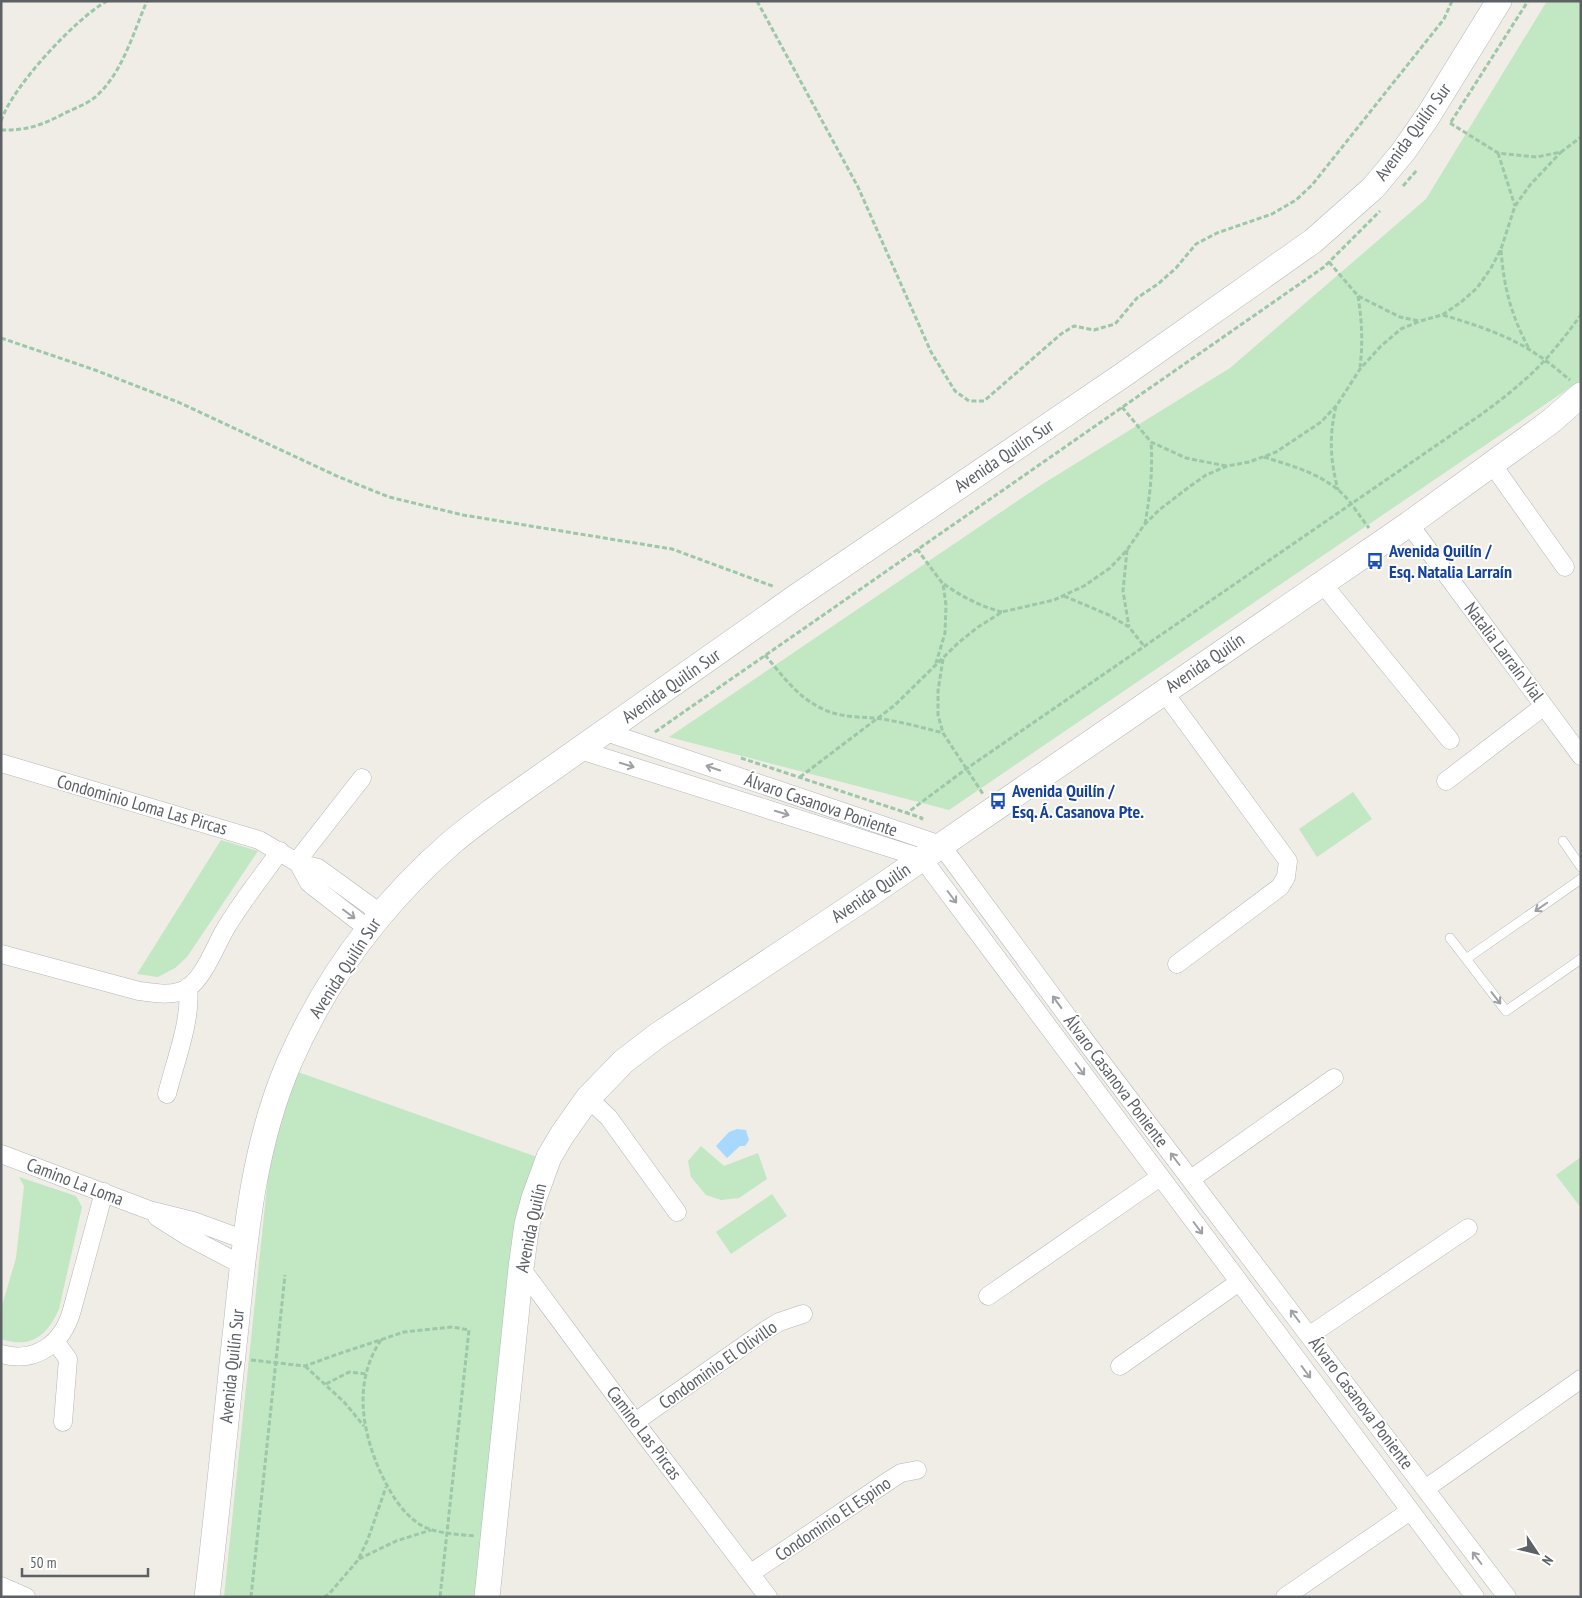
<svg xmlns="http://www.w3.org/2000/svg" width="1582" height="1598" font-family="'PT Sans Narrow',sans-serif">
  <rect width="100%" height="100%" fill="#efede6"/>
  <path fill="#c2e7c3" d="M1547,1h34v379l-632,430 -280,-73 372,-252 189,-117 196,-169z
    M1353,792l19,27 -55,38 -18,-28z
    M221,840l37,11 -71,106 -12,11 -17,9 -21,-3z
    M284,1067l253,90 -61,440h-252l50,-477z
    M701,1146l23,20 34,-13 9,26 -28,19 -18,2 -15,-5 -15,-18 -3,-16z
    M1581,1157v51l-25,-33z
    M19,1177l57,19 6,11 -23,102c-12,27 -28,40 -58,30v-30l15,-51 8,-72z
    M772,1194l15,22 -56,38 -15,-22z"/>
  <path fill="#a7d8fe" d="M737,1129l9,1 3,10 -4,6h-5l-13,12 -11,-12 13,-14z"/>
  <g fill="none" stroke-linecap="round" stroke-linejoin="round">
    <g stroke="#b3b6ba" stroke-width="10">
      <path id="lane" d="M1563,841l18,26
        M1450,938l56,73 75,-52
        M1466,959l115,-80"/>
    </g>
    <g stroke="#b3b6ba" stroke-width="19">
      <path id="street" d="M1492,464l73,103
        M1409,524l172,232
        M1322,583l128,157
        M1164,692l124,169 -2,16 -6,10 -103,77
        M606,732l335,113 146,198 420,554
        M580,750l342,108 553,739
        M1,763l258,77 39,23 20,5 62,45
        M1446,781l98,-75
        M297,861l65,-83
        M298,863l11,20 59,46
        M1,954l138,37c16,2 34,6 49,-3 17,-12 28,-44 39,-62 16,-26 35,-50 53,-75
        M167,1094c8,-32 25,-75 21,-107
        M588,1098l21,20 68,94
        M1,1154l148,56 44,11 52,19
        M1191,1179l143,-101
        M157,1217l30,19 55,29
        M521,1268l114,154 133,175
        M988,1296l172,-119
        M1310,1335l158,-107
        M55,1341l13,18 -5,63
        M1,1354c35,10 62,-11 71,-44l32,-118
        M1120,1366l119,-84
        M635,1422l131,-92 13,-8 24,-8
        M1425,1489l156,-110
        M751,1573l139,-93 11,-7 16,-3
        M1,1586l25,11
        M1285,1597l125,-86"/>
    </g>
    <g stroke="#b4b8bd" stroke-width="26">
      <path id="secondary" d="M207,1597c11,-90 19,-180 29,-270 9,-89 17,-181 53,-264 37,-85 92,-159 162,-220 13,-11 28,-22 41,-32l304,-214 327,-222 190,-134 60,-53 30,-36 25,-36 71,-115
        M487,1597l34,-329 6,-44 7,-26 15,-41 13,-22 26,-37 36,-37 34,-26 211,-140 540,-371 141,-102 31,-27"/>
    </g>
    <path stroke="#9cc7a8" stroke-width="3" stroke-dasharray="5 2.5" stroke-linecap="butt" d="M757,1l101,186 73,165 24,39 14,10h15l77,-67 13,-8 20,4 21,-6 22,-26 21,-14 18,-16 20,-24 21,-11 55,-19 24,-14 16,-15 132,-166 8,-18
      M1,121c11,-34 75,-103 106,-120
      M1451,122l77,-121
      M1450,123l48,30 18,2 21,2 24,-5 20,-15
      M1,130c24,1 42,-5 62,-16 10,-5 22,-9 31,-16 28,-23 39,-65 53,-97
      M1498,153l17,53
      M1403,186l14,-16
      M1501,250c3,39 10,64 28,99
      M1329,262l29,34 42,21 19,4
      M1358,296c4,25 5,47 2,71
      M1443,315c33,10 68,21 96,41 11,7 21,16 31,24
      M1,338l94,32 83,32 161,75 50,20 74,18 209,34 103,38
      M1336,406c-7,31 -6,53 2,84
      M1122,407l29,35 35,16 40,8
      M1264,457c25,8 52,15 73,32 13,10 22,27 32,39
      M1145,524c5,-28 8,-54 6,-82
      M917,549l26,35 3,21 -1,28 -9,30
      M1127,550l-4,41 6,36
      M944,584c18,13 36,22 58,28
      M1064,596l45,19 20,12 15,19
      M765,655c17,20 33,43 58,54 16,8 35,8 52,9 23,3 46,9 68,15
      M943,659l-5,32v24l5,18 40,61
      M655,732l669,-465 56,-56
      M741,758l166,55
      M800,777l95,-72 63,-62 20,-16 24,-15 52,-12 30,-14 26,-18 17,-18 17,-25 15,-15 30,-23 17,-12 21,-9 22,-4 27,-10 45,-30 16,-17 23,-36 21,-23 20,-17 19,-8 22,-6 18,-12 17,-15 14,-20 10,-19 14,-43 15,-21 31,-33
      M921,820l1,-2 -15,-5 59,-44 513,-353c15,-11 30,-22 43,-34 23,-19 41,-43 59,-67
      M381,1340c-27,40 -20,87 -2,129 9,20 21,42 40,55 16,10 38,10 56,12
      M251,1360l54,6 33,-12 66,-22 48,-5 17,3 -29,267
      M305,1366l39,36 20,24
      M326,1384l23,-12 17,2
      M359,1559l37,-18 35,-11
      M251,1597l34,-322
      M324,1597l5,-3 29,-34 10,-21 18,-52"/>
    <use href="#lane" stroke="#fff" stroke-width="9"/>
    <use href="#street" stroke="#fff" stroke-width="18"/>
    <use href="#secondary" stroke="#fff" stroke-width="25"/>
  </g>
  <defs><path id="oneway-shaft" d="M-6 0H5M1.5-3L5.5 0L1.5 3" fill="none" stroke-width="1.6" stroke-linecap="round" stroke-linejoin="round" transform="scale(1.25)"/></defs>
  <g stroke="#9ea0a3">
    <use href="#oneway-shaft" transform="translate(627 765) rotate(17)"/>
    <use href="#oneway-shaft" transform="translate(713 768) rotate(-161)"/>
    <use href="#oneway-shaft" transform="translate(782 813) rotate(17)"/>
    <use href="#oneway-shaft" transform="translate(952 897) rotate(53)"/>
    <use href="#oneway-shaft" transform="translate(1541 907) rotate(145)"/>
    <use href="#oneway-shaft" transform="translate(349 914) rotate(37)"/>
    <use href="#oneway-shaft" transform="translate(1496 998) rotate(52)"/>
    <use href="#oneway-shaft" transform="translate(1057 1002) rotate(-126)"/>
    <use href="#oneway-shaft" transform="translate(1080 1069) rotate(53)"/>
    <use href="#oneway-shaft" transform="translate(1175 1159) rotate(-127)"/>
    <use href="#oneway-shaft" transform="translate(1198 1228) rotate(53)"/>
    <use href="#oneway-shaft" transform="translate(1295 1316) rotate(-127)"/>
    <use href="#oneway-shaft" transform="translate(1306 1372) rotate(53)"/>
    <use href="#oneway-shaft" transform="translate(1477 1558) rotate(-127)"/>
  </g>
  <defs>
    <g id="bus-bare" transform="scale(1.35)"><path d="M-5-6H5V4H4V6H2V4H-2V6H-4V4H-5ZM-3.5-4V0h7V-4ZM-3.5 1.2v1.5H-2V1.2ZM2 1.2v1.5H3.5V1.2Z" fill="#1a4fb4" stroke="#fff" stroke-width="2.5" paint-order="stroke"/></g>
  </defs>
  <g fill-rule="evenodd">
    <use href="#bus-bare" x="1375" y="561"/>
    <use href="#bus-bare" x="998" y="801"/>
  </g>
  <g text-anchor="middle" stroke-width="4" stroke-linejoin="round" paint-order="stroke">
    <g font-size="18" fill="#5d6166" stroke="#fff">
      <text transform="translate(1413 132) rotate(-54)" y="6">Avenida Quilín Sur</text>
      <text transform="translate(1004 456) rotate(-34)" y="6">Avenida Quilín Sur</text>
      <text transform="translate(1504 652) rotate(53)" y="6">Natalia Larraín Vial</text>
      <text transform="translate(1205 663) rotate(-34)" y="6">Avenida Quilín</text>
      <text transform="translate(671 686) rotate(-35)" y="6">Avenida Quilín Sur</text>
      <text transform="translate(142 805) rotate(16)" y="6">Condominio Loma Las Pircas</text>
      <text transform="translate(821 805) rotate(19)" y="6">Álvaro Casanova Poniente</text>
      <text transform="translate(871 893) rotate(-34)" y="6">Avenida Quilín</text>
      <text transform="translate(345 968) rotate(-57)" y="6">Avenida Quilín Sur</text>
      <text transform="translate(1116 1081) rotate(53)" y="6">Álvaro Casanova Poniente</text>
      <text transform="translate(75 1182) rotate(21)" y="6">Camino La Loma</text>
      <text transform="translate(531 1228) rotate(-78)" y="6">Avenida Quilín</text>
      <text transform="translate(718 1365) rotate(-35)" y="6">Condominio El Olivillo</text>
      <text transform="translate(232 1366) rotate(-84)" y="6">Avenida Quilín Sur</text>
      <text transform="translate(1361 1403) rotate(53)" y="6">Álvaro Casanova Poniente</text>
      <text transform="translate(644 1433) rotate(53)" y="6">Camino Las Pircas</text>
      <text transform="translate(833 1519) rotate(-34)" y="6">Condominio El Espino</text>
    </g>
    <g font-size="18" font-weight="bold" fill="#164399" stroke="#fff" text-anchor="start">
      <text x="1389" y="557">Avenida Quilín /<tspan x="1389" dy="21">Esq. Natalia Larraín</tspan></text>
      <text x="1012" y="797">Avenida Quilín /<tspan x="1012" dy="21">Esq. Á. Casanova Pte.</tspan></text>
    </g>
  </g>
  <rect width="1582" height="1598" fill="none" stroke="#5d6166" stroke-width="5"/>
  <g transform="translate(1537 1553) rotate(125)" stroke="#ffffff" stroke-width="4" paint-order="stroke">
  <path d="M0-4L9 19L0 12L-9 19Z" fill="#5d6166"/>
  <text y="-8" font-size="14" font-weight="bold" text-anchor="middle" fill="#5d6166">N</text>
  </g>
  <path d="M22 1568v8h126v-8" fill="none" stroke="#5d6166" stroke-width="2.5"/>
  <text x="30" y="1568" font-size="15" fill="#5d6166" stroke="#ffffff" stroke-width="4" paint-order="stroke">50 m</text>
</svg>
